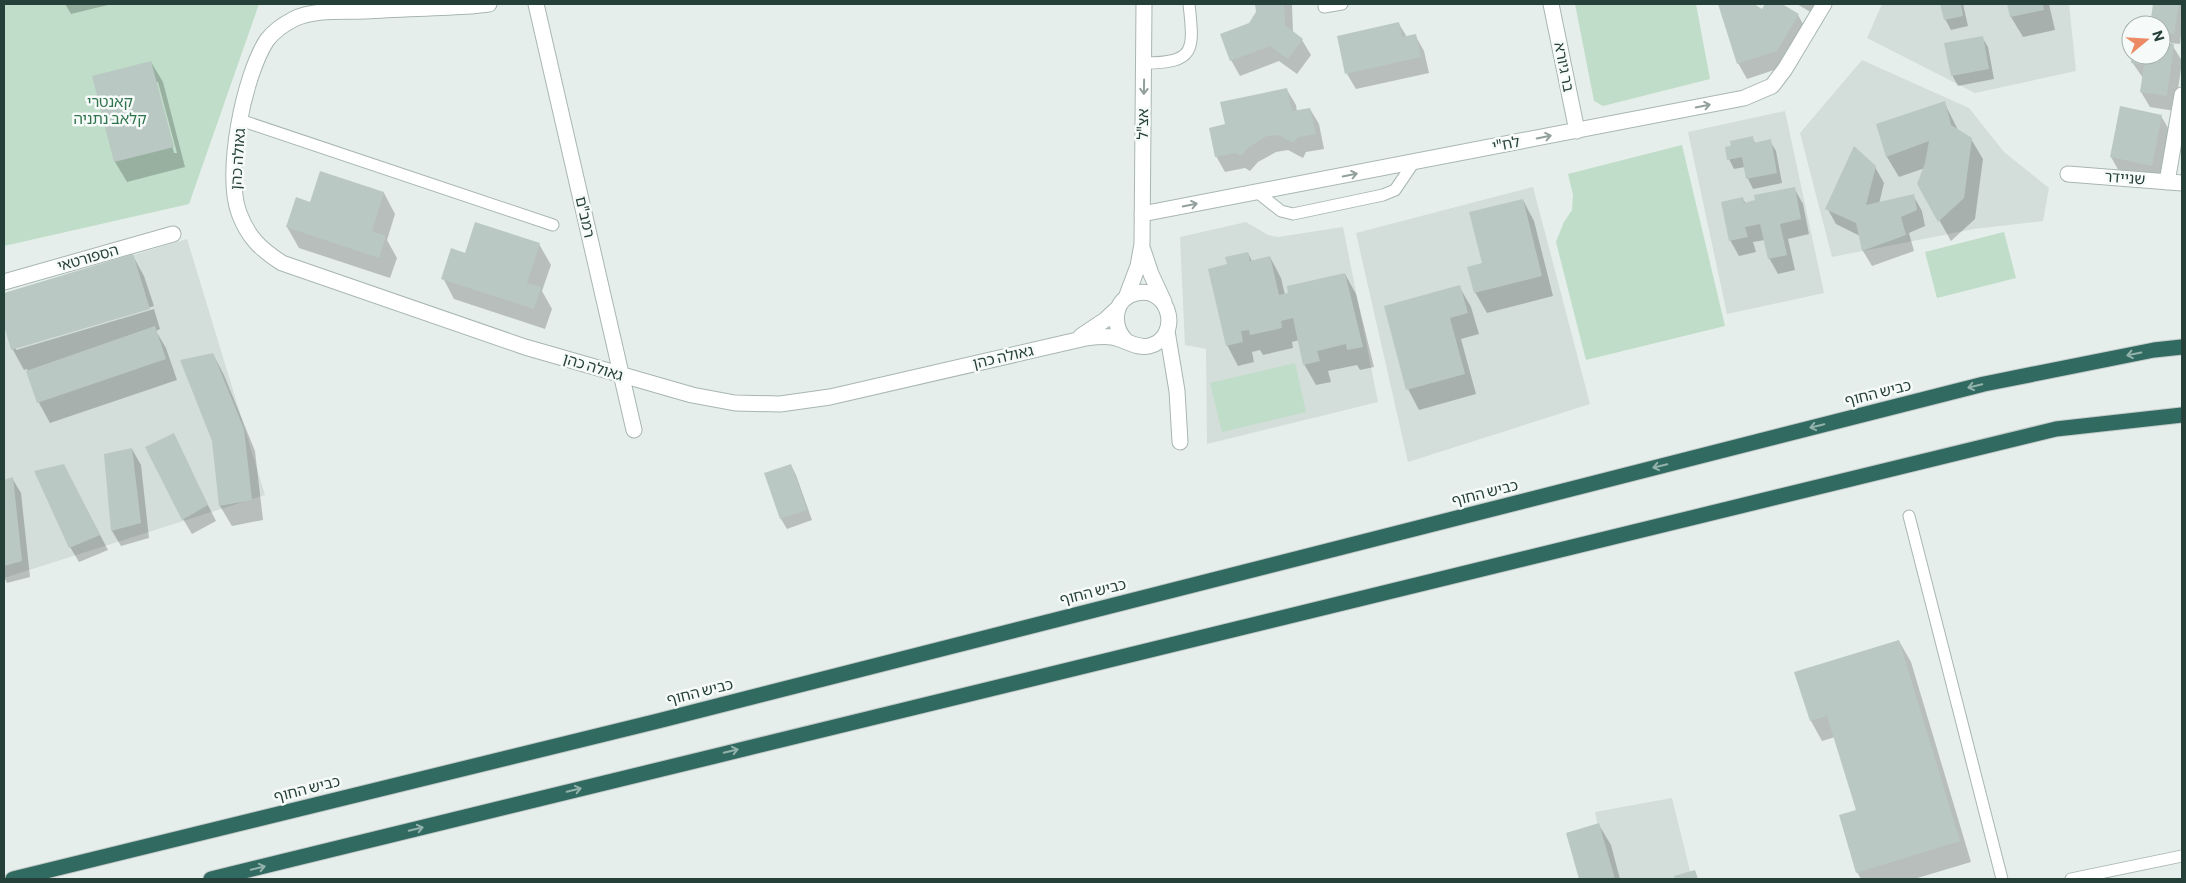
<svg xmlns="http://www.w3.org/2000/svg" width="2186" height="883" font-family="Commissioner,'Noto Sans Hebrew',sans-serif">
  <rect width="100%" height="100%" fill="#e5eeea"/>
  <path fill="#d3ddd9" d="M1882,4h187l7,67 -101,22 -108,-55z
    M1862,60l107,48 35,44 45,36 -6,33 -69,8 -142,28 -32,-124z
    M1785,111l39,182 -97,21 -39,-182z
    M1533,187l57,217 -182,58 -52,-229z
    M1246,222l22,13 10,2 65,-10 35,175 -171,42 -1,-95 -21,-4 -5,-108z
    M187,239l78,256 -261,83v-284z
    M1672,798l20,81h-83l-14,-67z"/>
  <path fill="#bfddc8" d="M4,4h255l-70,200 -185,42z
    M1575,4h121l14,75 -107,27 -9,-5z
    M1682,145l43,181 -139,34 -30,-118 8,-20 8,-12 1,-15 -5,-21z
    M2004,232l12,46 -79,20 -12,-46z
    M1295,363l11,49 -84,20 -12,-49z"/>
  <path fill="#0003" fill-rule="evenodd" d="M65,4h47l-41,10z
    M1257,4h35l1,29 9,7 9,15 -14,19 -18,-13 -39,15 -9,-16 26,-48z
    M1720,4h34l8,7 5,-7h13l18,11 9,16 -21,35 -39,13 -9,-16z
    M1797,4h27l-7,12z
    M1942,4h21l5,22 -17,4 -6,-11z
    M2008,4h41l6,26 -32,7 -12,-20z
    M2154,4h28v23l-2,17 -9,-1 11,18 -7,50 -25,-4 -9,-15 2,-14 -11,-16 1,-7h28v-12l9,2 1,-3 -10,-1v-16h-10z
    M1399,24l8,13 8,-2 9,16 5,22 -73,16 -9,-15z
    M1982,37l6,10 6,32 -36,7 -6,-11z
    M151,62l12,20 22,85 -58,15 -12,-20 -22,-85zM156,82h2l19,71h-3z
    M1287,90l9,15 1,7 13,-3 9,15 5,25 -18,3 -3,6 -15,-8 -12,2 -18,10 -8,9 -5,-3 -20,4 -9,-16 10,-31z
    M1944,102l14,28 13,9 12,20 -8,60 -24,22 -32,-57 6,-16 -26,9 -12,-20 -9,-32z
    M2161,116l9,15 -10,50 -40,-8 -9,-16z
    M1752,138l4,6 14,-3 6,10 6,32 -29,6 -5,-10 -3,-12 -11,2 -5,-10z
    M1875,167l9,16 -5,21 34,-9 9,16 3,15 -16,7 5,18 -42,15 -9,-15 -3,-15 -24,-12 -9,-16z
    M1794,188l9,16 6,30 -21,5 7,31 -17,4 -9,-16 -4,-18 -12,2 3,10 -17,4 -9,-16 13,-41 3,5z
    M384,193l11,21 -8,26 10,18 -7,20 -91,-30 -12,-21 23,-24z
    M1523,200l11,21 19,75 -66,17 -12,-21 8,-28z
    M539,244l12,21 -9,26 10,18 -7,20 -91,-30 -11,-21 23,-23z
    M1248,253l4,8 18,-4 11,21 4,17 60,-21 11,20 18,73 -14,3 -3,-5 -29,6 3,11 -15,3 -12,-21 -5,-24 -7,2 1,6 -30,7 -3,-5 -8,2 2,10 -16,4 -11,-21 1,-80z
    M133,256l11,20 10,30 -138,42v2l138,-41 6,20 -4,2 10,17 11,32 -127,43 -11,-20 -12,-34 -3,1 -11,-20 -9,-29v-27z
    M1459,286l12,21 8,27 -18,5 15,55 -57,16 -11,-21z
    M213,354l11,21 31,76 8,69 -31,6 -12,-20z
    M173,435l43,86 -24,13 -9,-15z
    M132,449l9,16 8,73 -28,8 -9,-15 -6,-76z
    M791,465l5,10 16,45 -25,9 -6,-10 -15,-45z
    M12,478l9,15 9,84 -23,6 -3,-6v-96z
    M72,481l36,69 -29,12 -9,-15z
    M1899,641l12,21 60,200 -57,17h-53l-4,-7v-61l-22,-74 -13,4 -11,-20 -15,-49z
    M1599,825l12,20 9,34h-40l-13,-46z"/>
  <path fill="#bac8c3" d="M1255,4h29l1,21 18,14 -15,20 -18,-13 -40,15 -10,-27 29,-11 7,-11z
    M1718,4h36l8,5 3,-5h17l17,10 -22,37 -40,13z
    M1940,4h21l2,12 -19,4z
    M2007,4h36l1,6 -34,7z
    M2153,4h26l-5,30 -13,-2v-7h-11z
    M1399,22l3,15 14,-3 5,23 -76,17 -8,-38z
    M1983,36l6,33 -38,7 -7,-33z
    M2161,42l13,2 -7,52 -27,-4 4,-27 -13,-2 1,-8h29z
    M151,61l23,86 -60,15 -22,-86z
    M1287,88l5,23 18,-3 6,26 -18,3 -4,6 -16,-8 -11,1 -18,11 -8,9 -6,-3 -20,4 -6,-29 16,-4 -5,-22z
    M1945,101l6,24 21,13 -8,60 -26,24 -21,-38 8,-21 4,-22 -43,16 -10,-33z
    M2120,106l42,9 -10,51 -42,-9z
    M1753,136l1,7 17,-4 6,34 -31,6 -4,-22 -15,3 -2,-13 6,-1 -1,-5z
    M1854,146l22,20 -10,39 48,-11 3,16 -16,7 5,18 -44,16 -6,-28 -31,-14z
    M320,171l64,21 -12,39 14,5 -7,22 -93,-31 10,-30 14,5z
    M1795,187l6,32 -21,5 7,31 -19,4 -8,-35 -15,3 3,10 -19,4 -8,-39 22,-5 1,6 11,-3 -1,-5z
    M1523,199l19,77 -68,17 -7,-26 15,-4 -13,-51z
    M475,222l65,21 -13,40 14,4 -7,22 -93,-30 10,-31 14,5z
    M1248,252l2,9 20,-5 9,39 9,-2 -1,-7 58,-13 18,74 -16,3 -1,-6 -29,7 3,10 -17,4 -10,-47 -12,3 1,7 -32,7 -1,-5 -8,1 2,11 -17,4 -18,-77 19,-5 -2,-7z
    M133,254l17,55 -139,41 -7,-25v-32z
    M1460,285l8,28 -18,5 15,56 -59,16 -22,-84z
    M155,326l11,33 -129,44 -11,-32z
    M213,353l31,76 8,71 -33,6 -7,-65 -32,-81z
    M174,433l34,72 -26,15 -37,-73z
    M132,448l9,75 -30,8 -7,-77z
    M64,464l36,71 -31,13 -35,-77z
    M791,464l16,46 -27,9 -16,-46z
    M13,477l9,84 -18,5v-86z
    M1899,640l61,201 -104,32 -17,-58 17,-5 -29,-94 -17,5 -16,-49z
    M1599,823l16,56h-36l-13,-46z
    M1695,870l3,9h-23l-1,-3z"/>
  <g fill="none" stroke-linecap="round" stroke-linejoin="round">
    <g stroke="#a8b6b1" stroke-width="13">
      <path id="service" d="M1324,7l18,-3
        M1144,63c52,0 50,-13 45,-59
        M240,120l313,105
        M1257,192l24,19 12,3 90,-19 12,-5 19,-28
        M1909,516l93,363
        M2071,879l111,-23"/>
    </g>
    <g stroke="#a8b6b1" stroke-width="17">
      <path id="minor" d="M489,4l-18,2c-35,2 -70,3 -106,5 -22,1 -51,-2 -71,8 -10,5 -20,12 -27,21 -23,35 -43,133 -28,173 9,24 21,36 43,50l243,84 167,48 43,8 45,1 50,-7 256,-59c8,-1 18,-2 26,-1 13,2 24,12 37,9 33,-8 22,-60 -12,-53 -24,5 -26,32 -11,48
        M536,4l98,426
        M1551,4l26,127
        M2068,174l114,9
        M2167,182l15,-87
        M1142,214l602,-116 28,-12 13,-17 39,-65
        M1143,250l8,24 13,28
        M4,282l169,-48
        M1126,298l12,-32 4,-22 2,-240
        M1167,331l10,60 3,51
        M1081,336l24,-16 13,-12"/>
    </g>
    <g stroke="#c2c9c8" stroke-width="17">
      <path id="motorway" d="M13,879l645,-158 1326,-337 170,-34 28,-3
        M211,879l1845,-450 126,-14"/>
    </g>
    <use href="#service" stroke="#fff" stroke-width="11"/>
    <use href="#minor" stroke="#fff" stroke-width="15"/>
    <use href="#motorway" stroke="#316a60" stroke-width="15"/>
  </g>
  <defs><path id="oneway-shaft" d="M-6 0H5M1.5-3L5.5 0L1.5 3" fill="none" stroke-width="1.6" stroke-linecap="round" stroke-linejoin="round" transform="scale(1.25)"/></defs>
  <g stroke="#929f9c">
    <use href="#oneway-shaft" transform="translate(1144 87) rotate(91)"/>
    <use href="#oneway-shaft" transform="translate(1703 106) rotate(-11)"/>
    <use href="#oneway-shaft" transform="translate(1544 137) rotate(-11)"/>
    <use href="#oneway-shaft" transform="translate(1350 175) rotate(-11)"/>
    <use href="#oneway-shaft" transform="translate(1190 205) rotate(-11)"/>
  </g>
  <g stroke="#94b2ac">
    <use href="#oneway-shaft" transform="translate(2134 354) rotate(169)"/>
    <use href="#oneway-shaft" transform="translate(1975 386) rotate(166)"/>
    <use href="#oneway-shaft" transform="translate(1817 426) rotate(166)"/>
    <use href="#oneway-shaft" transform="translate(1660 466) rotate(166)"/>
    <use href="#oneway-shaft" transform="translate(731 751) rotate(-14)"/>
    <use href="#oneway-shaft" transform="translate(574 790) rotate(-14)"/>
    <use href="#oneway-shaft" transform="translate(416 829) rotate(-14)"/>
    <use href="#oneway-shaft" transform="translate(258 868) rotate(-14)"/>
  </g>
  <g text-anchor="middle" stroke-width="5" stroke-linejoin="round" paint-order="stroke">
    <g font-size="15" fill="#253f39" stroke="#f6faf8">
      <text transform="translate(1564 67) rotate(79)" y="5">בר גיורא</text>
      <text transform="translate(1143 124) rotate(-89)" y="5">אצ"ל</text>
      <text transform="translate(1506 144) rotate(-11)" y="5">לח"י</text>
      <text transform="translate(238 159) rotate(-86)" y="5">גאולה כהן</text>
      <text transform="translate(2125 178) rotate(4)" y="5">שניידר</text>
      <text transform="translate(585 217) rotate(77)" y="5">רמב"ם</text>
      <text transform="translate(88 258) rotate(-16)" y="5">הספורטאי</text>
      <text transform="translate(1003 357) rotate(-13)" y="5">גאולה כהן</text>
      <text transform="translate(593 367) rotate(17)" y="5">גאולה כהן</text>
      <text transform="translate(1878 393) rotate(-14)" y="5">כביש החוף</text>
      <text transform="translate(1485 493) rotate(-14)" y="5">כביש החוף</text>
      <text transform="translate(1093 592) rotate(-14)" y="5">כביש החוף</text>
      <text transform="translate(700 692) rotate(-14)" y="5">כביש החוף</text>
      <text transform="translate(307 789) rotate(-14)" y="5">כביש החוף</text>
    </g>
    <g font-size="15" fill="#30744d" stroke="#f6faf8">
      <text x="110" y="107">קאנטרי<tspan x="110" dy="17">קלאב נתניה</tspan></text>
    </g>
  </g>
  <rect width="2186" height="883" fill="none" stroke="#253f39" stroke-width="10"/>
  <g transform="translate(2146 40) rotate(72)"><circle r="24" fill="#f6faf8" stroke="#a2afac"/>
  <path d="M0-4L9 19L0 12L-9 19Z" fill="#ec8a64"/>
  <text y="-8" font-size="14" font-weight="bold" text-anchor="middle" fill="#253f39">N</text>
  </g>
</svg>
